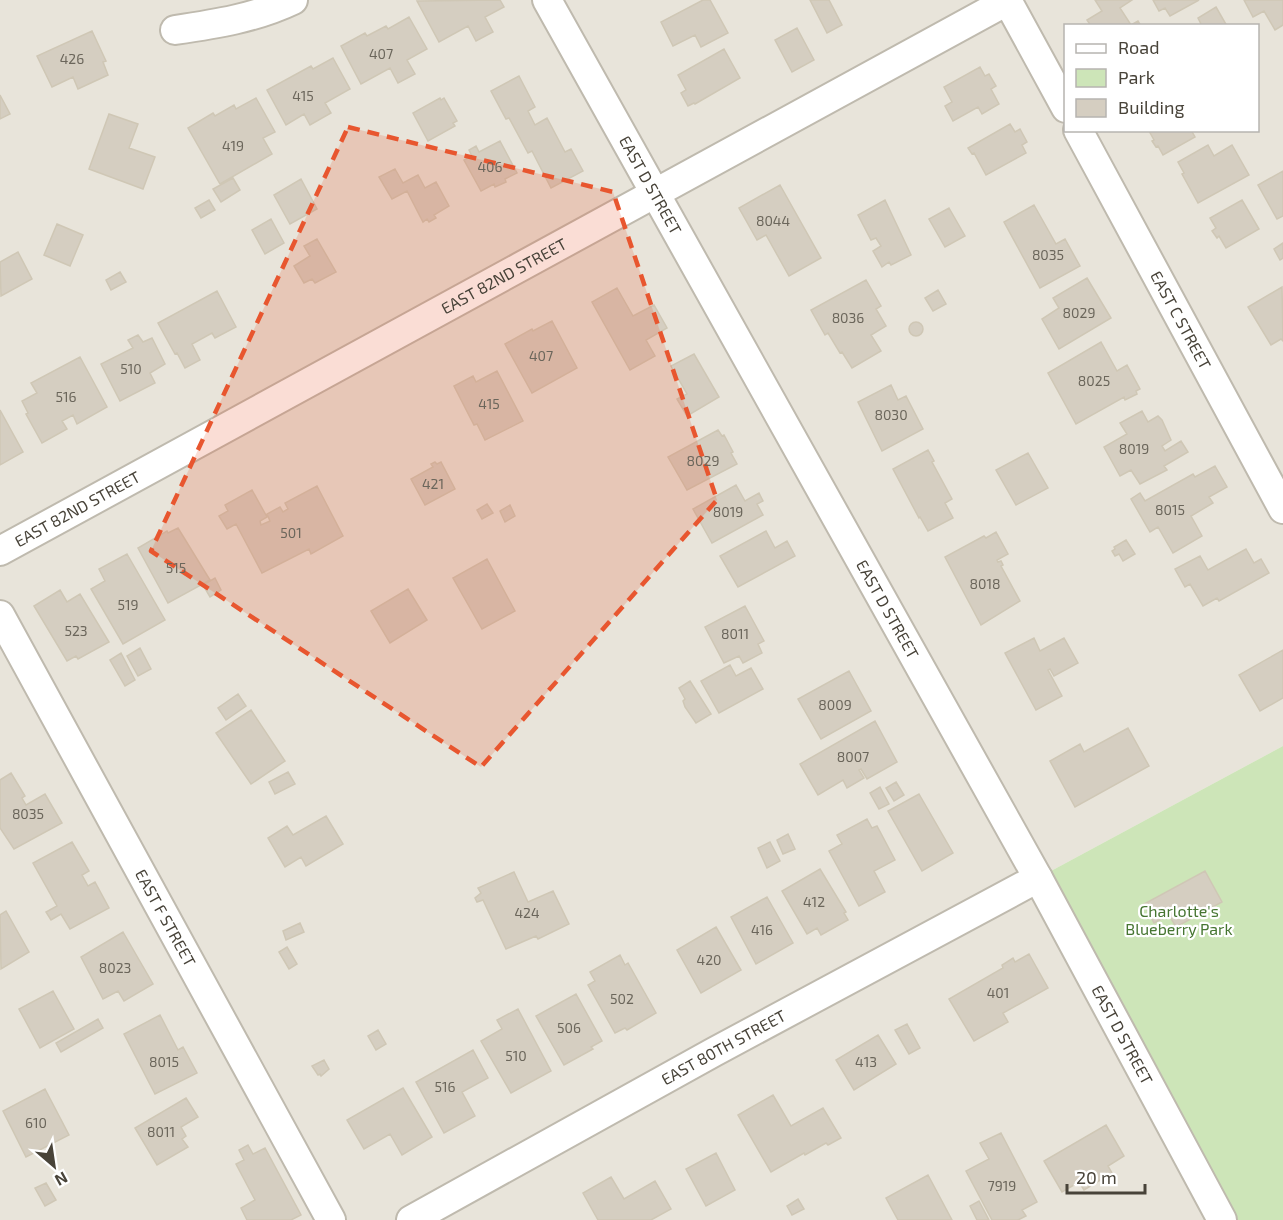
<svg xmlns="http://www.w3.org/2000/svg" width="1283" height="1220" font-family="'Exo 2',sans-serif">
  <rect width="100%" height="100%" fill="#f4f2eb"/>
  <path fill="#e8e4da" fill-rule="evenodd" d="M0,0h1283v746l-245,132 184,342h-1222zM1066,26h192v104h-192z"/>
  <path fill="#cde5b8" d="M1283,746v474h-61l-184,-342z"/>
  <path fill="#d5cec1" stroke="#cfc7b5" stroke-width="1.5" d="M500,0l4,7 -19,10 8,15 -17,9 -8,-15 -29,16 -22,-41z
    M703,0h7l18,33 -27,14 -6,-12 -22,11 -12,-24z
    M810,0h19l13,25 -15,8z
    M1095,0h37l-12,8 11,17 7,-4 3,5h-50l-4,-6 15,-9z
    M1153,0h46l-29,16 -5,-8 -6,3z
    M1244,0h39v25l-8,5 -11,-19 -11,6z
    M1216,7l11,19h-25l-4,-8z
    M409,17l18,32 -20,11 8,14 -17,9 -8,-15 -29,16 -20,-38 24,-13 2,3 19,-10 2,3z
    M797,28l17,32 -22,12 -17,-32z
    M92,31l14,30 -3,1 5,13 -30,14 -5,-12 -21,10 -15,-31z
    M724,49l16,29 -45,26 -1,-1 -6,3 -7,-13 5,-3 -8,-15z
    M333,58l17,31 -25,14 6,10 -21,12 -6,-11 -18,11 -19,-35 44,-24 2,3z
    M980,67l5,9 4,-2 7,12 -5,3 8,15 -17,10 -4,-7 -25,14 -8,-15 7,-4 -8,-15z
    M519,76l16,31 -7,4 7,14 12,-7 18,34 6,-3 12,22 -32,17 -19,-37 -4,2 -19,-35 -3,1 -15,-28z
    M0,95l10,19 -10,5z
    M256,98l19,34 -12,6 9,16 -52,30 -32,-56 25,-15 2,3 19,-11 2,4z
    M440,98l1,2 3,-2 13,23 -4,2 2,3 -27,15 -15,-28z
    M109,114l29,10 -9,24 26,9 -12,32 -54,-20z
    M1010,124l5,8 5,-3 7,13 -5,3 4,8 -40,22 -12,-22 -2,1 -4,-6z
    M1150,130h41l4,7 -32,18 -5,-9 -2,1 -4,-6 2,-1 -5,-9z
    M500,141l17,32 -12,6 1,3 -11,5 -1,-3 -13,7 -17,-31 8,-4 -3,-6 7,-4 3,6z
    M1208,145l6,11 18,-11 17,30 -51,28 -16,-29 2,-1 -6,-11z
    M395,169l8,14 15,-8 7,13 11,-6 13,24 -15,9 2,3 -7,4 -2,-3 -4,3 -16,-31 -15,8 -13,-22z
    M1283,171v45l-6,3 -19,-34z
    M233,178l7,12 -19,12 -8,-13z
    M301,179l16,30 -27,15 -16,-29z
    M780,185l41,73 -32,18 -23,-41 -9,5 -18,-32z
    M209,200l6,10 -14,8 -6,-10z
    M885,200l26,55 -20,10 -2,-3 -7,5 -9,-16 8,-5 -5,-8 -5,2 -13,-25z
    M1242,200l17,29 -33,19 -7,-12 -2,2 -5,-7 4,-3 -6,-10z
    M1034,205l22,39 9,-5 15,27 -40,22 -36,-66z
    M949,208l16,28 -20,11 -16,-28z
    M271,219l13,24 -19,11 -13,-24z
    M57,224l26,11 -13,31 -26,-11z
    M317,239l19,33 -21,11 -3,-4 -8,4 -10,-17 16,-10 -6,-10z
    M1283,243v15l-3,2 -6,-11z
    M18,252l14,27 -31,17 -1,-34z
    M120,272l6,10 -15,8 -5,-10z
    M1087,278l24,40 -52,31 -17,-30 17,-11 -6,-10z
    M866,280l15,26 -5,3 10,17 -15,9 10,16 -29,17 -10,-16 -2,1 -12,-20 -3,2 -14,-25z
    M1282,287l1,54 -2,-2 -10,6 -23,-38z
    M617,288l16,28 21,-11 13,23 -21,12 9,16 -25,14 -38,-68z
    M938,290l8,14 -13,7 -8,-13z
    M217,291l19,36 -21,11 -3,-5 -20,11 8,16 -15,8 -8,-15 -2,1 -17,-31z
    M552,321l25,47 -45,25 -27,-49 27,-15 1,2z
    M909 329a7 7 0 1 1 14 0a7 7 0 1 1-14 0Z
    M138,335l5,7 9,-4 13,26 -15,9 5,10 -35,18 -19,-37 32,-16 -5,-8z
    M1101,342l16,29 10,-6 13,24 -4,2 1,3 -12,6 -1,-3 -48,27 -28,-51z
    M694,354l25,43 -32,19 -10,-17 10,-5 -16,-28z
    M80,357l27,50 -30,17 -4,-9 -11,6 5,8 -25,14 -16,-29 2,-1 -6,-12 15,-8 -6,-10z
    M497,371l26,50 -38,19 -8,-16 -3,1 -20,-39 19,-10 3,6z
    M891,385l7,15 8,-4 17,33 -41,22 -24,-49z
    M0,410l23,42 -23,13z
    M1142,411l6,11 10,-6 4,4 9,20 -9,6 3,5 16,-10 7,11 -24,14 3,4 -27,14 -9,-14 -11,6 -16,-29 23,-13 -7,-11z
    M718,430l4,6 2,-1 9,17 -2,1 6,11 -50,26 -19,-33z
    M928,450l6,11 -2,1 20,37 -7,4 8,15 -25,13 -8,-14 -1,1 -26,-49z
    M1028,453l20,35 -32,17 -20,-35z
    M435,462l2,2 4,-2 14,27 -30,16 -14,-26 22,-12 -2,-3z
    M1215,466l12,21 -18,10 4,6 -22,13 11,20 -29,17 -15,-26 -8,5 -19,-33 9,-6 5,8 48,-27 2,3z
    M736,485l9,16 14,-8 4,8 -6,3 6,11 -51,28 -19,-34z
    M317,486l26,50 -32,18 -2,-5 -47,24 -26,-49 -9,5 -8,-13 9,-5 -3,-6 27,-15 15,27 -7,4 1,4 9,-4 -3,-7 13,-7 3,5 5,-3 -3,-6z
    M487,504l6,9 -11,6 -5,-9z
    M510,505l5,11 -10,6 -5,-11z
    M178,528l32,52 -42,23 -30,-55 29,-17 1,2z
    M766,531l9,17 12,-7 8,15 -57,31 -18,-31z
    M996,532l12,22 -11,6 1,2 3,-1 2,4 -2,1 19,35 -39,24 -36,-68 39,-21 2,2z
    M1126,540l9,14 -12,7 -4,-7 -4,2 -3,-5 3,-2 -1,-2z
    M1246,549l8,14 7,-4 8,14 -50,28 -2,-3 -14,8 -13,-22 -5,3 -10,-18 25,-13 8,14z
    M127,554l38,66 -42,24 -32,-55 14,-8 -6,-12z
    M487,559l28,52 -33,18 -29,-51z
    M215,578l6,12 -11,7 -7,-12z
    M408,589l19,31 -37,23 -19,-32z
    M60,590l7,12 13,-8 29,48 -31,17 -2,-3 -9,5 -33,-55z
    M745,606l19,35 -6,3 4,9 -19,10 -4,-7 -15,7 -19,-36z
    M1034,638l6,13 24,-13 14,25 -24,13 -4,-7 -2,1 14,26 -26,14 -31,-57z
    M140,648l11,21 -13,7 -11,-20z
    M1283,650v48l-23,13 -21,-36z
    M121,653l14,27 -10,6 -15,-26z
    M730,665l6,11 15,-8 12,21 -44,24 -18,-32z
    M849,671l22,40 -50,28 -23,-40z
    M690,681l21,33 -15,9 -11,-16 -2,-6 2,-2 -6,-11z
    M238,694l8,12 -20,14 -8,-12z
    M251,710l34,51 -34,23 -35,-51z
    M875,721l22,41 -30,17 -6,-10 -2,1 5,8 -17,10 -4,-8 -25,15 -18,-31z
    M1128,728l21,38 -74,41 -25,-46 30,-17 4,8z
    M288,772l7,12 -20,10 -6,-12z
    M11,773l14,23 -3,2 4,7 19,-11 17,29 -48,26 -14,-21v-48z
    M896,782l8,13 -10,6 -8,-13z
    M880,787l9,17 -10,5 -9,-16z
    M919,794l34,59 -31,18 -34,-60z
    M326,816l17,28 -37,22 -5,-9 -16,10 -17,-29 19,-12 6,9z
    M867,819l5,9 5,-2 18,34 -21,11 11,21 -26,14 -30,-55 13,-7 -5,-9z
    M788,834l7,15 -12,5 -6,-14z
    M72,842l17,29 -7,4 6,11 7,-4 14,26 -39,21 -9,-15 -10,6 -5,-8 11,-6 -24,-43z
    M770,842l10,19 -13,7 -9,-20z
    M820,869l26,43 -2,1 4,7 -27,15 -4,-7 -10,6 -25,-43z
    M1205,871l17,31 -46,25 -7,-12 -15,8 -10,-19z
    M514,872l14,30 25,-11 16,33 -31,15 -2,-3 -30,13 -23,-49 -6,2 -2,-4 6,-5 -3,-5z
    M767,897l26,46 -37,21 -25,-47z
    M6,911l23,41 -28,17 -1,-54z
    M300,923l4,9 -18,8 -3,-9z
    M716,927l25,43 -40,23 -24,-43z
    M123,932l30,52 -29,17 -6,-10 -15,8 -22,-42z
    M287,947l10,17 -8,5 -10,-17z
    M1029,954l19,34 -45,25 5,9 -34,19 -25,-42 54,-31 -1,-3 11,-7 2,4z
    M620,955l5,10 3,-2 28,50 -29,17 -2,-2 -10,5 -27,-48 7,-4 -5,-9z
    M53,991l21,38 -34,19 -21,-39z
    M576,994l26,47 -11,6 2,2 -29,16 -28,-49z
    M518,1009l33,62 -40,22 -30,-52 21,-12 -5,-9z
    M160,1015l18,35 5,-3 14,26 -42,21 -31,-60z
    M98,1019l5,9 -42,24 -5,-9z
    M907,1024l13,24 -11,6 -14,-24z
    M378,1030l8,14 -10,6 -8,-14z
    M878,1035l18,29 -42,26 -18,-30z
    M473,1050l15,28 -26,14 13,24 -31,17 -28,-51z
    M324,1060l5,9 -8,7 -1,-2 -2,1 -6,-9z
    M403,1088l29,49 -30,18 -12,-21 -26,15 -17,-29z
    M45,1089l24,46 -43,22 -23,-46z
    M773,1095l18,31 32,-18 18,30 -13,7 -2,-2 -21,12 -1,-2 -33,19 -33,-57z
    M186,1098l12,19 -17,10 5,9 -4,3 6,8 -31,18 -22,-37z
    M1106,1125l18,31 -16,10 4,7 -28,17 -5,-8 -17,10 -18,-31z
    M1001,1133l36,69 -15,8 4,6 -8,4h-26l-26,-49 23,-12 -9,-16z
    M248,1145l5,9 12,-6 36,67 -10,5h-44l-6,-12 14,-8 -19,-36 8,-4 -5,-10z
    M716,1153l19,37 -29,16 -20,-37z
    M928,1175l24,45h-54l-12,-22z
    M611,1177l13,22 31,-18 16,28 -20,11h-53l-15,-27z
    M46,1183l10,17 -11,6 -10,-18z
    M798,1199l6,10 -12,6 -5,-9z
    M979,1201l10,19h-12l-7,-14z"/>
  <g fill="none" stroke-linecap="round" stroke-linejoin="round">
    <g stroke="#bfbaae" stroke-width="32">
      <g id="minor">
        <path id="s1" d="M547,0l491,878 184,342"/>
        <path d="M1007,0l59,108"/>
        <path d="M175,30c41,-6 80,-12 118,-30"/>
        <path id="s2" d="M1078,130l205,379"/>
        <path id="s3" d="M0,551l1009,-551"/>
        <path id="s4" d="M0,615l331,605"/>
        <path id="s5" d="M411,1220l303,-168 324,-174"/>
      </g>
    </g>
    <use href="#minor" stroke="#fff" stroke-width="28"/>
  </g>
  <path fill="#e8562f" fill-opacity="0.2" stroke="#e8562f" stroke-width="4.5" stroke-dasharray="12 8" stroke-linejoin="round" d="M348,127l265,65 104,308 -236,267 -330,-216z"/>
  <g text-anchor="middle" stroke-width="4.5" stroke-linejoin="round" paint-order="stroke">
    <g font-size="14" fill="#6b665b">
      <text x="381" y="59">407</text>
      <text x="72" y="64">426</text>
      <text x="303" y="101">415</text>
      <text x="233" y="151">419</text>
      <text x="490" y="172">406</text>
      <text x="773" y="226">8044</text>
      <text x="1048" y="260">8035</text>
      <text x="1079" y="318">8029</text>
      <text x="848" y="323">8036</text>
      <text x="541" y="361">407</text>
      <text x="131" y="374">510</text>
      <text x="1094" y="386">8025</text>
      <text x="66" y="402">516</text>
      <text x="489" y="409">415</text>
      <text x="891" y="420">8030</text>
      <text x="1134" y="454">8019</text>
      <text x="703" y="466">8029</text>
      <text x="433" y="489">421</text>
      <text x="1170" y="515">8015</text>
      <text x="728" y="517">8019</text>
      <text x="291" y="538">501</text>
      <text x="176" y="573">515</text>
      <text x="985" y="589">8018</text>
      <text x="128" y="610">519</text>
      <text x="76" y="636">523</text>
      <text x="735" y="639">8011</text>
      <text x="835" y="710">8009</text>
      <text x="853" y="762">8007</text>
      <text x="28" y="819">8035</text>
      <text x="814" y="907">412</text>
      <text x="527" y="918">424</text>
      <text x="762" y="935">416</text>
      <text x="709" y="965">420</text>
      <text x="115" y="973">8023</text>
      <text x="998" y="998">401</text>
      <text x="622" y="1004">502</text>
      <text x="569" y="1033">506</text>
      <text x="516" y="1061">510</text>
      <text x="164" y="1067">8015</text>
      <text x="866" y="1067">413</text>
      <text x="445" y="1092">516</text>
      <text x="36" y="1128">610</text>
      <text x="161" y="1137">8011</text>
      <text x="1002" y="1191">7919</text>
    </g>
    <g font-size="16" fill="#484339" stroke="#fff">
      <text dy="6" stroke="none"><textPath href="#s1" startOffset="212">EAST D STREET</textPath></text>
      <text dy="6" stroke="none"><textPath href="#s3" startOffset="574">EAST 82ND STREET</textPath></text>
      <text dy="6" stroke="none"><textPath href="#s2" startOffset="216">EAST C STREET</textPath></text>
      <text dy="6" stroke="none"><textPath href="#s3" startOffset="88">EAST 82ND STREET</textPath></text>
      <text dy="6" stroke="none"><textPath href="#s1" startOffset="698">EAST D STREET</textPath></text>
      <text dy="6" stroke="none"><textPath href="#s4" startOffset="345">EAST F STREET</textPath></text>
      <text dy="6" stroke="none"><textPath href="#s1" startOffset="1184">EAST D STREET</textPath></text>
      <text dy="6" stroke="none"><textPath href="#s5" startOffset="357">EAST 80TH STREET</textPath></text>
    </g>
    <g font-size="16" fill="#467531" stroke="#fff">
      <text x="1179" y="917">Charlotte's<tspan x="1179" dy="18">Blueberry Park</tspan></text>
    </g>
  </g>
  <rect x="1064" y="24" width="195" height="108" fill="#ffffff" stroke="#b6b4b0" stroke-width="1.5"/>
  <rect x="1076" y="44" width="30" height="9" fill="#ffffff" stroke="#b6b4b0" stroke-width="1.5"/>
  <text x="1118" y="54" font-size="18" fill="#484339">Road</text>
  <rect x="1076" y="69" width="30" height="18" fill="#cde5b8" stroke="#b6b4b0" stroke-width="1.5"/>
  <text x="1118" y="84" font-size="18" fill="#484339">Park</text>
  <rect x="1076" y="99" width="30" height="18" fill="#d5cec1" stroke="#b6b4b0" stroke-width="1.5"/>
  <text x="1118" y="114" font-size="18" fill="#484339">Building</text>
  <g transform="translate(54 1166) rotate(151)" stroke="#ffffff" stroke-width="4.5" paint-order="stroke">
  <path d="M0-4.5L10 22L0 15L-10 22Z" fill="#484339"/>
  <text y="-9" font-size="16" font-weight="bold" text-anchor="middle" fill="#484339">N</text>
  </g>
  <path d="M1067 1184v9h78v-9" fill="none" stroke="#484339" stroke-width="3"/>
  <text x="1076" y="1184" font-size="18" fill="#484339" stroke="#ffffff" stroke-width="4.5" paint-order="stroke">20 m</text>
</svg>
